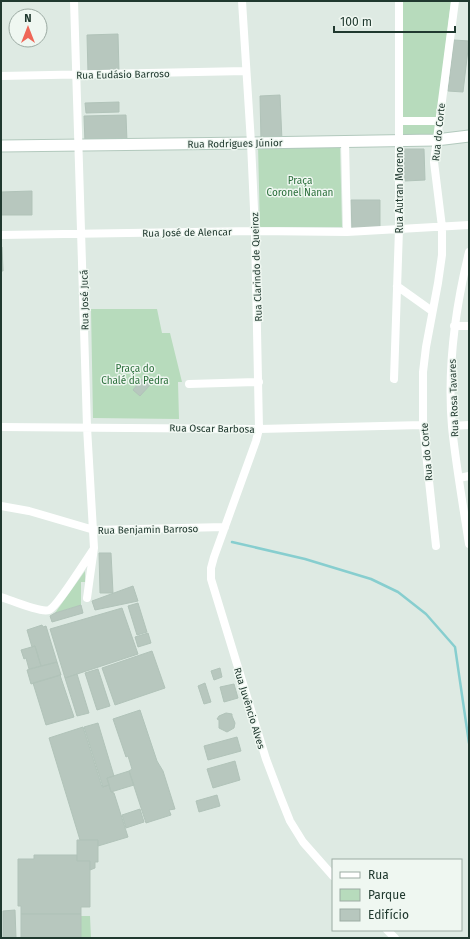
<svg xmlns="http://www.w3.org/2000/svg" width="470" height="939" font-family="'Fira Sans',sans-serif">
  <rect width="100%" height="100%" fill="#deeae3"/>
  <path fill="#b7dbbc" d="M402,1h49l-14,117 -36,-1z
    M402,125h33v9h-33z
    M340,145l2,82h-82l-2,-81z
    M91,309h66l5,24h8l12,49h-4l1,37 -86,-1z
    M85,571v11h-4v23l-26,8z
    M81,916h9l1,22h-10z"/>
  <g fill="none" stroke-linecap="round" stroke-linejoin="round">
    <path stroke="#87cecf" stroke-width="2.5" d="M232,542l73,17 66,20 27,13 28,22 29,33 14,96"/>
  </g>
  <path fill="#b7c7be" stroke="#b1c3b9" d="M118,34l1,38 -31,1 -1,-38z
    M454,40l15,1 -6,51 -15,-1z
    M280,95l2,46h-21l-1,-45z
    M119,102v10l-33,1 -1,-10z
    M126,115l1,27 -42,1 -1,-27z
    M404,149h20l1,31 -20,1z
    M32,191v24h-31v-23z
    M351,200h29v30h-28z
    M2,247l1,24h-2v-23z
    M142,379l8,6 -10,11 -7,-6z
    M99,553h12l2,40h-13z
    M133,586l5,15 -43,9 -3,-9z
    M138,603l9,29 -10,3 -9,-29z
    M81,605l2,8 -31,9 -2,-6 5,-3z
    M122,608l16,46 -73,24 -15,-49z
    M42,625l1,2 3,-1 11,36 -16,4 -6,-20 -3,1 -5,-17z
    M148,633l3,10 -13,4 -3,-10z
    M35,646l6,20 -12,3 -3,-11 -2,1 -3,-9z
    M152,651l13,37 -50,17 -13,-37z
    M57,662l4,13 -30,9 -4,-14z
    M220,668l2,9 -8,3 -3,-9z
    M98,669l12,37 -13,4 -12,-37z
    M77,674l12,39 -12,3 -12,-38z
    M60,675l14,42 -28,8 -13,-42z
    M205,683l6,19 -7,2 -6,-18z
    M234,684l4,14 -14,4 -4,-15z
    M140,710l17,51 6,10 12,38 -6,1 2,5 -25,8 -17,-52 3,-2 -4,-13 -2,1 -13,-38z
    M226,713l6,1v2l3,7 -1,5 -7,4 -8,-4v-8l-2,-1 2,-3z
    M98,723l16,53 -7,2 2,7 -6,2 -19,-60z
    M83,727l19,60 7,-2 2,7 3,1 14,44 -30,9v-6h-18l-31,-102z
    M237,737l4,14 -33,9 -4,-14z
    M235,761l5,19 -27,8 -6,-19z
    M129,771l5,14 -23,7 -4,-14z
    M217,795l3,11 -21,6 -3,-11z
    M140,809l4,13 -18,6 -4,-13z
    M77,840h21v22h-3v6l-5,2v-9h-13z
    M34,855h43v6h13v46h-9v7h-60v-8h-3v-47h16z
    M15,910l1,28h-13v-27z
    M21,914h60v24h-60z"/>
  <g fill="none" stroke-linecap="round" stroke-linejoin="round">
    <g stroke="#b2c9bd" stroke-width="13">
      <path id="secondary" d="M1,146l250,-3 185,-3 33,-4"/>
    </g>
    <path stroke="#fff" stroke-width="8" d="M74,1l13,426 7,121 -7,50
      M242,1l9,142 4,88 4,198 -3,12 -42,116 -3,11v11l55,180 14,37 10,25 13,21 30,34
      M1,76l245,-5
      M399,121h40
      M345,142l2,90
      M1,235l254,-4 92,1 122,-7
      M469,252c-14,57 -22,116 -17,175 4,39 11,78 17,117
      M397,286l35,25
      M454,326h15
      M394,379l5,-150v-228
      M189,384l70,-2
      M452,426l17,-1
      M1,427l258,2 164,-4
      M459,478l10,-2
      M1,506l28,5 65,19 131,-3
      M436,546l-13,-121v-53l3,-25 12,-64 4,-28v-28l-8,-65 21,-161
      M1,597c10,3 39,16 48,13 8,-3 37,-50 44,-60
      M387,930l8,8"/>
    <use href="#secondary" stroke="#fff" stroke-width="11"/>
  </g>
  <g text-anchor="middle" stroke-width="3" stroke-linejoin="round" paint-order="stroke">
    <g font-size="10" fill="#20392f" stroke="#eff7f1">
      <text transform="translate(123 74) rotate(-1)" y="4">Rua Eudásio Barroso</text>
      <text transform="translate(438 132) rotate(-84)" y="4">Rua do Corte</text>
      <text transform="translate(235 143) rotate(-1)" y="4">Rua Rodrigues Júnior</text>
      <text transform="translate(399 190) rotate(-90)" y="4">Rua Autran Moreno</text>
      <text transform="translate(187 232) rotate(-1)" y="4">Rua José de Alencar</text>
      <text transform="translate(256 267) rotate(-92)" y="4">Rua Clarindo de Queiroz</text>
      <text transform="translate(84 300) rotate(-91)" y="4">Rua José Jucá</text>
      <text transform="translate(453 398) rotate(-92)" y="4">Rua Rosa Tavares</text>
      <text transform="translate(212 428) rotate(1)" y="4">Rua Oscar Barbosa</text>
      <text transform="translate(426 452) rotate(-95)" y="4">Rua do Corte</text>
      <text transform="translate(148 529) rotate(-1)" y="4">Rua Benjamin Barroso</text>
      <text transform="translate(250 708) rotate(73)" y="4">Rua Juvêncio Alves</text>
    </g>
    <g font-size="10" fill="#2b6f3b" stroke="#eff7f1">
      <text x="300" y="184">Praça<tspan x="300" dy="12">Coronel Nanan</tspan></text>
      <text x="135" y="372">Praça do<tspan x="135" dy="12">Chalé da Pedra</tspan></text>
    </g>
  </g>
  <rect width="470" height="939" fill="none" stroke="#20392f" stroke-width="4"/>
  <rect x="332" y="859" width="130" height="72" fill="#eff7f1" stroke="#9caba3"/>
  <rect x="340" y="872" width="20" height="6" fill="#ffffff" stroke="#9caba3"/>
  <text x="368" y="879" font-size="12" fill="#20392f">Rua</text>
  <rect x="340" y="889" width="20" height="12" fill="#b7dbbc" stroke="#9caba3"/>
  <text x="368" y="899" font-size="12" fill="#20392f">Parque</text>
  <rect x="340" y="909" width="20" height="12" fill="#b7c7be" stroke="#9caba3"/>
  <text x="368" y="919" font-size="12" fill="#20392f">Edifício</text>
  <g transform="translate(28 28)"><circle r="19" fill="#eff7f1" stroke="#9caba3"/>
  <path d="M0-3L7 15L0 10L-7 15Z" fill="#ef6657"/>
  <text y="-6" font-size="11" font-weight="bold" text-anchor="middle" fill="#20392f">N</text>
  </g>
  <path d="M334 26v6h121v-6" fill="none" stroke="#20392f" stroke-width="2"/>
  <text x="340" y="26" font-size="12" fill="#20392f" stroke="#eff7f1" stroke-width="3" paint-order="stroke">100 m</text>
</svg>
